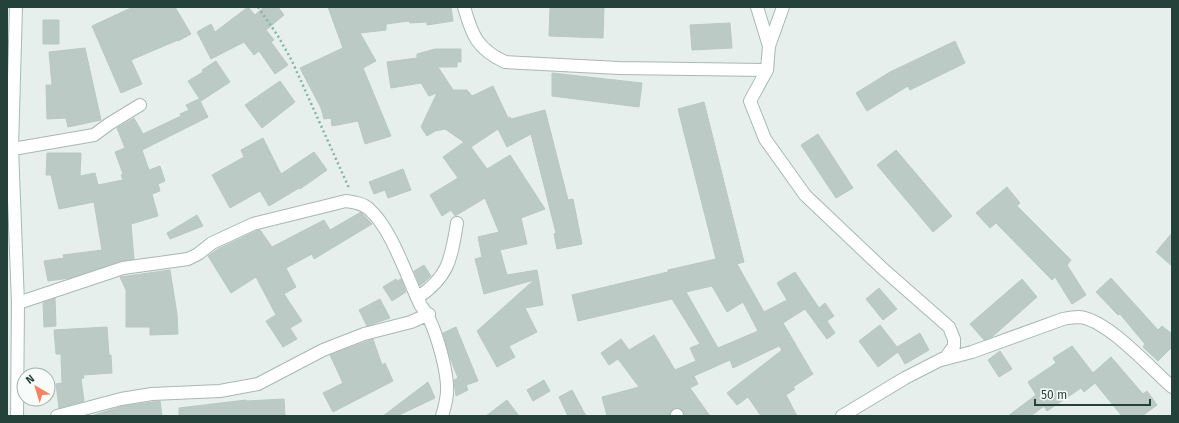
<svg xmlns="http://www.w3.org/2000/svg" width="1179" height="423" font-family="'Fira Sans',sans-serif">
  <rect width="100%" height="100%" fill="#e6efeb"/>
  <path fill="#bbcac4" stroke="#b8c9c2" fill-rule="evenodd" d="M133,7h42l16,27 -13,7v-1l-47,20 11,24 -21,9 -29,-67z
    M248,7l7,8 9,-8h14l6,8 -18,15 8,10 -3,2 17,23 -13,9 -16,-23 -5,4 -10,-13 -33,17 -14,-27 14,-8 4,8z
    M328,7h123l2,14 -26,4v-3l-17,1 -1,-2 -23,3v6l-26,3 16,28 -13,7 28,68 -26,8 -7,-23 -26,5 -1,-8 -7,1 -3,-11 -21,-40 43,-20z
    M550,7h54l-1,31 -54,-2z
    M43,20h16v24h-16z
    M730,23l2,25 -40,2 -2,-25z
    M955,41l10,22 -55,27 -2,-4 -41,25 -11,-18 34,-21z
    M85,48l16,72 -33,7 -2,-9 -19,1 -1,-34h6l-3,-33z
    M435,49h26v13h-4v5h-19l15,23h14l5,6 21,-10 15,32 2,-1 1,2 34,-9 23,90 5,-1 9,45 -25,5 -3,-15 2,-1 -25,-99 -24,13 -9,-18 -27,18 16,22 23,-14 35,54 -24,9 6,26 -27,6 7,25 30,-5 6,35 -18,3 12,24 -28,14 6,11 -18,10 -20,-36 57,-51 -50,14 -9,-35 7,-2 -4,-20 21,-5 -14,-34 -30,18 -4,-6 -9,6 -12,-21 28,-17 -15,-21 21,-15 -19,-13 -10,2 -8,5 -6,-9 16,-34 -8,3 -8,-13 -30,5 -4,-26 30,-4v-4z
    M216,61l14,21 -29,19 -13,-20 15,-9 -1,-2z
    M552,73l90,10 -3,24 -87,-11z
    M280,81l15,21 -33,26 -17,-23z
    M199,99l9,18 -66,33 7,20 11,-4 5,15 -7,3 2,7 -8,3 6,22 -27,8 3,35 -13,2 -51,17 -22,3 -4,-20 20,-3 -1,-3 39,-5 -8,-48 -35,7 -8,-34h-5l1,-22h34l-1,23 15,-3 3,12 25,-5 -2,-5 2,-1 -8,-22 10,-4 -8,-20 17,-10 9,16 38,-18 -1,-2 9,-4 -3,-5z
    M704,102l40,160 -7,2 27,48 23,-12 -10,-17 18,-11 24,36 6,-5 9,13 -7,5 8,12 -8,6 -22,-30 -22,14 30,51 -20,13 2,2 -9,6 11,21h-36l-13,-19 -11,8 -10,-12 55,-43 -3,-4 -46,22 -3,-8 -36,16 4,8 -8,4 20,28h-26l-1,-5 -6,-3 -6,3 -1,5h-63l-5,-19 37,-10 -21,-28 -9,6 -8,-12 20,-14 8,11 25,-15 21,35 21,-9 -6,-13 10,-4 -28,-45 -94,22 -6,-26 96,-23v-2l48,-11 -38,-150zM712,286l15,26 16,-10 15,29 -40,17 -32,-56z
    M818,134l35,54 -17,10 -35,-53z
    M263,138l18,36 33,-22 13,18 -27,19 -1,-1 -30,18 -9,-15 -30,17 -18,-33 32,-18 -3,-7z
    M896,150l56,66 -19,16 -56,-67z
    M403,169l8,21 -23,8 -3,-8 -11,4 -5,-12z
    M1007,187l13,16 -3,3 54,54 -4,5 19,30 -14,9 -17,-27 -3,3 -56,-57 -6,5 -14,-15z
    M361,212l11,12 -58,35 -2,-5 -26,14 10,19 -12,7 18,27 -12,7 7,11 -14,8 -17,-26 10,-6 -20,-38 -25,16 -23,-37 10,-7 38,-18 4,-1 12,17 52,-27 6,10z
    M197,215l6,11 -33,13 -3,-6z
    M1172,233v33l-16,-14z
    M424,265l7,11 -11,10 -6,-15z
    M170,270l7,44 1,20 -28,1v-8h-24v-37l-6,-13z
    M1111,278l47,52 4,-4 10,8v13l-14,14 -15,-14 2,-3 -25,-30 -2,1 -22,-23z
    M396,279l1,2 4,-2 5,13 -14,9 -9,-14z
    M1022,279l15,18 -45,40 -8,3 -14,-16z
    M879,288l18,21 -14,11 -17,-21z
    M55,298l1,28 -12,1 -1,-24z
    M380,299l10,19 -23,8 -8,-16z
    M880,325l17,22 23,-14 9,17 -24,14 -7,-12 -20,15 -19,-26z
    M107,327l2,28h2l1,18 -29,2 1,3 -3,1 3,22 -25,7 -3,-24 6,-1 -1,-29h-5l-2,-24z
    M456,327l22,54 -12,4 2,5 -12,6 -2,-16 4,-2 -7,-18 -8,-27z
    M373,339l9,26 3,-2 8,18 -60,31 -10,-19 20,-10 -13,-28z
    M1072,346l21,27 18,-16 32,37 4,-3 10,14 -15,11h-20l-27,-33 -11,9 -3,-4 -34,23 -3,-5 -13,10h-23l28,-21 -8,-13 28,-19 -3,-5z
    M1000,351l12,18 -13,8 -11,-17z
    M544,380l6,11 -17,10 -6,-11z
    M428,382l7,16 -38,18h-14z
    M572,390l14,26h-18l-9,-19z
    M284,399l1,17h-106v-8l67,-8v1z
    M507,400l12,16h-33z
    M160,401l2,15h-71l32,-10z"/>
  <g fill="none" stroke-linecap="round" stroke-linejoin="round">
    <g stroke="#a8b8b2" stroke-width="14">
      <path id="street" d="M464,7c8,28 13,42 41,55l114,6 148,2
        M757,7l12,39 -2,24 -17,31 15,38 40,56 78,74 66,58 5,12v7l-8,11 -41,21 -63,38
        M769,46l14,-39
        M7,150l87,-15 15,-11 31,-19
        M417,298c32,-21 34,-39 40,-75
        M18,303l105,-35 65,-9 10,-5 14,-11 41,-19 93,-23c7,1 17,2 23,8 23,20 38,69 52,97 13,14 25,60 26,79 1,11 -2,21 -5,31
        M941,360l31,-8 91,-33c5,-1 11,-2 16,-2 28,2 71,51 93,70
        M677,415v1
        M57,416l64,-17 31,-5 68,-3 38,-7 65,-34 41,-16 47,-12 18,-8"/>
    </g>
    <g stroke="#a4bbb3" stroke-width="14">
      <path id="secondary" d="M16,7l-4,141 6,155 -1,113"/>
    </g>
    <path stroke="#86b3a5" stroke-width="2.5" stroke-dasharray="2 3" stroke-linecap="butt" d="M258,7l20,29 14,25 57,127"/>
    <use href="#street" stroke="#fff" stroke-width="12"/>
    <use href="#secondary" stroke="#fff" stroke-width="12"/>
  </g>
  <rect width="1179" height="423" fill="none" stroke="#24423a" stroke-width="16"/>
  <g transform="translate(36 387) rotate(322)"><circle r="19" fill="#f7fbf9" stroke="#a3b1ad"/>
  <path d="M0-3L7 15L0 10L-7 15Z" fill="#f4845f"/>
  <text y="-6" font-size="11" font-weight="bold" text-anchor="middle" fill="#24423a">N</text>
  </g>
  <path d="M1035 399v6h115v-6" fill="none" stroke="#24423a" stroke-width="2"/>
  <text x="1041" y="399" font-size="12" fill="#24423a" stroke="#f7fbf9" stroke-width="3" paint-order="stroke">50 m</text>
</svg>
